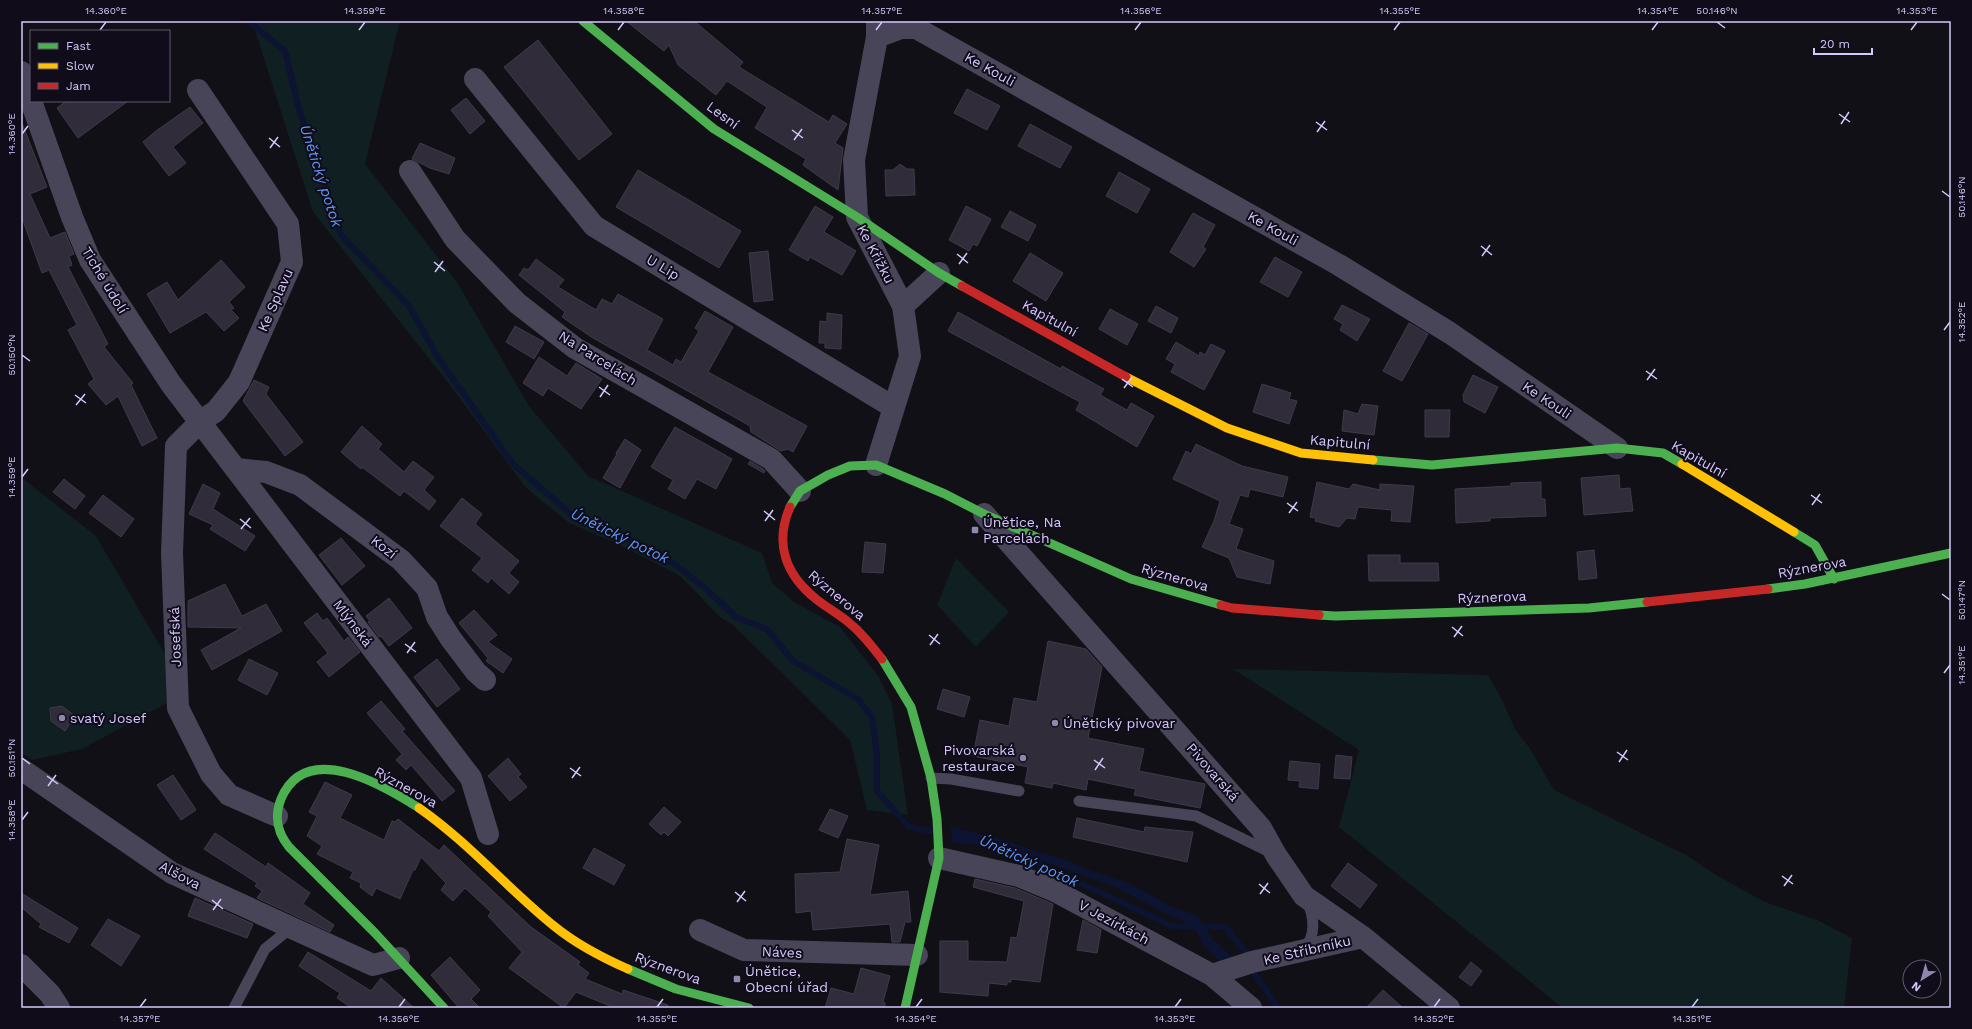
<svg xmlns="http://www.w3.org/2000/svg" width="1972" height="1029" font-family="'Work Sans',sans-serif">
  <rect width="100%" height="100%" fill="#111016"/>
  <path fill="#0f1f22" d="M252,21h148l-35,143 92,118 72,124 59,70 174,77 10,30 22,19 46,25 39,50 13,27 16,111 -41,-5 -17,-70 -116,-114 -14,-9 -40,-41 -62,-32 -49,-21 -44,-36 -72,-98 -140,-177z
    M21,477l75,59 69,118 2,49 -85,46 -50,11 -11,-7z
    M956,558l53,54 -33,35 -39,-42z
    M1233,669l255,6 14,25 14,31 13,16 25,43 132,65 30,20 49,27 52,18 35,18 -8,70h-281l-224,-181 20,-77z"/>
  <path fill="#0c1431" d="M950,827l45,10 43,15 32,9 13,7 48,16 41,23 25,8 16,25 22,19 -14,4 -19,-20 -5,-11 -9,-9 -13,-5 -62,-32 -91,-32h-11l-18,-8 -41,-3z"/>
  <path fill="#111016" d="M922,823l28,2 3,20 -30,-3z"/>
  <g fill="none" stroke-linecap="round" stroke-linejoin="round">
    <path stroke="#0c1431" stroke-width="6" d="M248,21l37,30 14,58 42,126 68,71 30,53 74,105 59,51 67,29 37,21 30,24 30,28 32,13 25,31 65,38 14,18 5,38v36l32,36 21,4
      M1012,851l160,75 53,1 24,29 2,13 26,37 3,2"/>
  </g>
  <path fill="#302c3a" stroke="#3f3a4b" d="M626,21h68l49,41 -4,5 90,55 4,-7 14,9 -12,19 8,5 -5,42 -35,-25 3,-6 -51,-31 12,-21 -40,-26 -11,14 -38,-30 -9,-20 -5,6z
    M538,40l74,94 -33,26 -75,-93z
    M967,89l33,17 -13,24 -33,-17z
    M466,98l19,23 -15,13 -19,-24z
    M66,101h62l-50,37 -21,-30z
    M190,107l13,16 -30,24 13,16 -17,13 -26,-34 13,-11z
    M22,123l25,64 -17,7 20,44 15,-6 9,22 -5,2 3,9 -4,2 40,77 -4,3 29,36 -2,2 26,53 -15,8 -24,-50 -12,9 -18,-21 6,-5 -26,-49 9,-5 -28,-55 -7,3 -21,-58z
    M1030,124l42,23 -12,21 -42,-22z
    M420,143l35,15 -6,16 -19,-6 -18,-9z
    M900,164l7,5h7l1,26 -29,1 -1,-26h8z
    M638,170l103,61 -22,37 -103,-61z
    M1119,172l31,17 -13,24 -31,-17z
    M815,206l18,11 -9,15 32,19 -14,24 -32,-18 -2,4 -19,-11z
    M966,206l25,13 -14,27 -4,-2 -4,7 -20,-11z
    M1010,211l26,14 -8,16 -27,-14z
    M1193,213l22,12 -12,22 3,2 -12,18 -24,-15z
    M768,251l5,49 -19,2 -5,-49z
    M1030,253l33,20 -17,28 -33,-20z
    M1275,257l27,15 -14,25 -28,-15z
    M536,259l28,21 -6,7 38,23 6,-11 10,5 6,-10 45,25 -16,31 26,15 3,-6 5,3 18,-31 -4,-3 10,-17 28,16 -25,45 99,54 -14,26 -5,-3 -7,2 -30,-19 -1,-6 -14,-8 -143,-80 -31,-21 3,-5 -46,-37 5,-7 4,2z
    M221,260l24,27 -16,15 5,6 -3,2 8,8 -15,13 -18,-19 -36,21 -23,-39 20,-12 11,18z
    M1342,305l28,14 -13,22 -17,-11 3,-6 -9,-5z
    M1156,306l22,12 -7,15 -23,-12z
    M1110,309l28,15 -11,21 -28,-16z
    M958,312l103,57 1,-3 42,23 -4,6 27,15 4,-7 23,13 -17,31 -61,-37 4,-8 -132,-71z
    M827,313l15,2 -1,34 -16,-1v-5h-6l1,-22 7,1z
    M1409,323l19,11 -26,47 -19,-10z
    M515,326l29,16 -10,17 -28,-17z
    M1176,342l23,14 1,-4 5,3 6,-11 14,7 -21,39 -33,-18 4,-8 -9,-5z
    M539,357l28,19 9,-13 26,16 -21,30 -33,-21 -5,8 -20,-13z
    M1473,375l25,12 -13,26 -21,-11 -1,-7z
    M254,380l15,7 -3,7 37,48 -18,14 -42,-55z
    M1262,384l29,9 -2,6 8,2 -8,23 -36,-12z
    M1362,404l16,2 -4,29 -32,-4 2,-21 14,4z
    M1425,410h25l-1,27h-24z
    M362,426l20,18 -4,5 26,23 9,-11 21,16 -10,13 12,11 -7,9 -25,-19 -4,5 -38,-29 -1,2 -20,-17z
    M675,427l57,32 -16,30 -19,-10 -12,20 -17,-10 5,-9 -22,-13z
    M625,439l16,11 -21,38 -17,-10 14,-24 -1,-1z
    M1196,444l46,22 46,11 -5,20 -33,-8 -2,8 -8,-2 -11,29 14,5 -7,20 38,12 -4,23 -33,-7 -8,-19 -27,-11 12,-26 6,-20 -47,-22 13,-28 5,3z
    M750,461l13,8 2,2 -1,2 -16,-9z
    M1619,475l1,14 10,-1 3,23 -49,4 -3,-37z
    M64,479l21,17 -10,13 -22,-17z
    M1317,482l32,7 4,-5 27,6v-6l34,2 -4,36 -19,-1 1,-11 -34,-3 -3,12 -8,-1 -8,9 -24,-6 1,-3 -6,-1z
    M1541,482v17h4l1,17 -56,2v3l-34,2 -1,-34 56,-3v-3z
    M203,484l17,9 -7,16 42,27 -10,15 -35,-22 3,-4 -24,-11z
    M103,495l31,24 -13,18 -32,-24z
    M462,498l20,16 -7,10 44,37 -10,12 10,9 -10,12 -18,-16 -3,5 -16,-13 10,-12 -42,-32z
    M341,538l24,28 -23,19 -23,-30z
    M865,542l21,2 -3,29 -21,-1z
    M1594,550l3,28 -18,2 -2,-28z
    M1368,555h32v8h38l1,18h-70z
    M225,584l17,32 24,-12 16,27 -70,39 -11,-20 40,-22 -53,-1v-26z
    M389,598l23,30 -23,18 -8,-10 -2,1 -11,-15 2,-1 -4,-5z
    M474,610l23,25 -9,7 24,17 -9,14 -17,-12 2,-3 -29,-35z
    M317,613l6,8 4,-3 17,23 4,-4 12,15 -31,25 -12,-15 11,-9 -24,-30z
    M1048,641l38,8 16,18 -14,71 56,11 -5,22 66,13 -5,24 -66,-13 2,-6 -48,-10 -2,11 -33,-7 -1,5 -27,-5 3,-16 -55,-11 7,-36 29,6 5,-28 23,4z
    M249,659l29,14 -11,22 -29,-15z
    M437,659l23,30 -23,18 -23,-30z
    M943,689l27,8 -6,20 -27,-8z
    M381,701l24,28 -3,2 53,60 -13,10 -31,-36 -5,5 -10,-10 6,-6 -35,-41z
    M62,706l13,10 -10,15 -14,-10 -1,-13z
    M1336,755l16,2 -2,22 -16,-1z
    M508,758l13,16 -3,3 9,10 -17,14 -22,-25z
    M1290,761l30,3 -2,25 -19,-2 1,-6 -12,-1z
    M173,775l23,35 -15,10 -24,-35z
    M325,782l27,13 -12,23 44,22 8,-19 3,1 3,-3 41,32 5,-6 87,82 49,35 -2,3 11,8 -4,6 37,15 1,-4 45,15v3h-53l-39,-16 -12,16 -55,-40 13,-16 -34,-36 3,-4 -26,-24 -12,13 -12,-11 5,-7 -25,-26 -6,13h-2l-13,29 -24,-11 -4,8 -12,-9 1,-4 -11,-5 3,-6 -36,-18 5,-8 -15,-10 10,-20 -8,-4z
    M664,807l17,15 -13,14 -4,-4 -3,3 -12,-11z
    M830,809l18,7 -10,22 -19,-8z
    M1077,818l67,14 1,-5 48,5 -6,30 -114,-25z
    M215,833l51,34 2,-4 42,30 -7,11 31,21 -4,7 -73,-34 5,-7 -7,-5 2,-3 -53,-34z
    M847,839l32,6 -9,50 38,-4 3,31h-6l-5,20h-8l-2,-18 -77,6 -2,-19 -15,2 -1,-39 45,-2z
    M594,848l31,17 -11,20 -31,-17z
    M1348,863l29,22 -17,23 -29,-22z
    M975,879l40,9 38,16 -13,78 -29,-3v3h-4v3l-18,-2 -1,13 -48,-4v-51h28v20l39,1 4,-25 6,1 7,-37 -51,-14z
    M21,893l57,35 -9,15 -30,-16 2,-3 -20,-17z
    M195,898l58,26 -6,14 -59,-22z
    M108,919l32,17 -19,30 -30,-21z
    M1083,920l18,10 -4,23 -20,-3z
    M308,952l63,39 10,-13 33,30h-62l-15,-10 3,-5 -41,-27z
    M450,957l30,33 -9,9 9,9h-21l-28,-33z
    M1471,962l11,9 -11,15 -12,-9z
    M861,968l29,8 -7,26 2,1v5h-60l6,-20 23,6z
    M1383,990l20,18h-37z"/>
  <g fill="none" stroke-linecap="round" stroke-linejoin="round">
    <path stroke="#474557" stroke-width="11" d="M931,778l20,1 68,12
      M1079,801l117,15 76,37
      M1303,949c14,-12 11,-33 4,-48
      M234,1008l31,-59 27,-22"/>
    <path stroke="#474557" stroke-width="22" d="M915,21l1,7 423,237 111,68 167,115
      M877,37l24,-9h15
      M21,72l10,28
      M475,79l119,147 299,181
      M198,90l90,134 4,38 -53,120 -23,29 -15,10 -25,25 -4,107 6,155 33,66 18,21 48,21
      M31,101l41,116 18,43 81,124 300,394 17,56
      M410,171l45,68 62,64 58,45 196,111 29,32
      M903,306l36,-33
      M876,465l34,-109 -7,-50 -46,-89 -3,-57 23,-123v-16
      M237,469l29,3 34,13 101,75 26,28 10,29 14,22 25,33 9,8
      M984,514l277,314 15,27 28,41 59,41 86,71
      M21,769l151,104 201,92 26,-7
      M939,858l80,18 36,15 157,84 39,33
      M700,930l44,20 173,5
      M21,965l29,29 9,14
      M1212,975l40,-13 111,-25"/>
    <path stroke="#4caf50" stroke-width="9" d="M583,21l131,108 143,88 82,56 23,13
      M1373,460l59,5 185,-17 46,5 19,11
      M790,507l10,-16 28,-16 22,-9 26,-1 69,29 39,20 147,65 90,26
      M1794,532l21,13 19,34
      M1768,589l37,-5 146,-31
      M1319,615l16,1 254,-8 58,-6
      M882,659l29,48 20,71 6,41 2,39 -34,150
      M419,808c-36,-23 -113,-69 -138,-9 -7,18 -4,33 8,48l86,86 69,75
      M628,969l48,20 73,19"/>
    <path stroke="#ffc107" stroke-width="9" d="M1126,377l101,51 74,25 72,7
      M1682,464l112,68
      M419,808c49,34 89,81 135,118 22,18 49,32 74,43"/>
    <path stroke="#c62828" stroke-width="9" d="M962,286l164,91
      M790,507c-16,37 -4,68 26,92 10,8 21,14 31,22 14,11 24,24 35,38
      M1647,602l121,-13
      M1221,605l11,3 87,7"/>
  </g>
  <path fill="none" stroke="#d5c8fb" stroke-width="1.5" d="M1717,22l8,6M100,30l6,-8M359,30l6,-8M618,30l6,-8M876,30l6,-8M1135,30l6,-8M1394,30l6,-8M1652,30l6,-8M1911,30l6,-8M1839,114l11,8M1316,122l11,8M1841,124l8,-12M792,130l11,8M1317,132l8,-11M22,134l6,-8M269,138l11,9M794,140l8,-11M270,148l8,-11M1942,191l8,6M1481,246l11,9M957,254l11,9M1482,256l8,-11M434,262l11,9M959,264l8,-11M435,272l8,-11M1944,330l6,-8M22,355l8,6M1646,371l11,8M1122,379l11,8M1647,380l8,-11M599,387l11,8M1124,388l8,-11M75,395l11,8M600,397l8,-12M76,405l9,-11M22,477l6,-8M1811,495l11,8M1287,503l11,8M1812,505l8,-11M764,511l11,9M1289,513l8,-11M240,519l11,9M765,521l8,-11M241,529l9,-11M1942,594l8,6M1452,627l11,9M929,635l11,9M1454,637l8,-11M405,644l11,8M930,645l8,-11M407,653l8,-11M1944,673l6,-8M1617,752l11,8M22,758l8,6M1094,760l11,8M1619,762l8,-12M570,768l11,8M1095,770l8,-12M47,776l11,8M572,778l8,-11M48,786l8,-11M22,820l6,-8M1782,876l11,8M1259,884l11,9M1784,886l8,-11M735,892l11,9M1260,894l8,-11M212,900l11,9M737,902l8,-11M213,910l8,-11M140,1007l6,-8M399,1007l6,-8M657,1007l6,-8M916,1007l6,-8M1175,1007l6,-8M1434,1007l6,-8M1692,1007l6,-8"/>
  <g fill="#9088ab" stroke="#100c1a" stroke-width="1.5">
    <rect x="971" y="526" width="8" height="8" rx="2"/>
    <circle cx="62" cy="718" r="4"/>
    <circle cx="1055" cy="723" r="4"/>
    <circle cx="1023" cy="758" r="4"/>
    <rect x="733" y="975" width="8" height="8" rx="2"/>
  </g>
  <g text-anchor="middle" stroke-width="4" stroke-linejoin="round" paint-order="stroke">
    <g font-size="14" fill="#d5c8fb" stroke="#100c1a">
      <text transform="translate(990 69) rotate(29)" y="5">Ke Kouli</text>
      <text transform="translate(723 115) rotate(36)" y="5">Lesní</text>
      <text transform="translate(1273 228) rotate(29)" y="5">Ke Kouli</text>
      <text transform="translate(876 254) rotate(62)" y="5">Ke Křížku</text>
      <text transform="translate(663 267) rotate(31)" y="5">U Lip</text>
      <text transform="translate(105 280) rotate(59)" y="5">Tiché údolí</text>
      <text transform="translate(275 300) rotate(-66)" y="5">Ke Splavu</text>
      <text transform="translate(1050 318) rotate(29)" y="5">Kapitulní</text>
      <text transform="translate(598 358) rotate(32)" y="5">Na Parcelách</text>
      <text transform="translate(1547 400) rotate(34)" y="5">Ke Kouli</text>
      <text transform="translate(1340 442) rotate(5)" y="5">Kapitulní</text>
      <text transform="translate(1699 459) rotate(30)" y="5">Kapitulní</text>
      <text transform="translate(384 547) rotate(38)" y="5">Kozí</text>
      <text transform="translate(1812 567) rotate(-10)" y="5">Rýznerova</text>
      <text transform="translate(1175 577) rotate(16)" y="5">Rýznerova</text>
      <text transform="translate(837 595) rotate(40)" y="5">Rýznerova</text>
      <text transform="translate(1492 597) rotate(-2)" y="5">Rýznerova</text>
      <text transform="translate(353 623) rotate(53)" y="5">Mlýnská</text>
      <text transform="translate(175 637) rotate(-92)" y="5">Josefská</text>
      <text transform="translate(1213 772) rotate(49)" y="5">Pivovarská</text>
      <text transform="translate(406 787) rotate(29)" y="5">Rýznerova</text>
      <text transform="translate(180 875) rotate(28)" y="5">Alšova</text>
      <text transform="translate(1114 922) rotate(28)" y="5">V Jezírkách</text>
      <text transform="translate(1307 950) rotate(-13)" y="5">Ke Stříbrníku</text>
      <text transform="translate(782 952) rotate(3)" y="5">Náves</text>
      <text transform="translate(668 968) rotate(20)" y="5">Rýznerova</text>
    </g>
    <g font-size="14" fill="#d5c8fb" stroke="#100c1a" text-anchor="start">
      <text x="983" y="527">Únětice, Na<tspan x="983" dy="16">Parcelách</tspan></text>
      <text x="70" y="723">svatý Josef</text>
      <text x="1063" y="728">Únětický pivovar</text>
      <text x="1015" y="755" text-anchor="end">Pivovarská<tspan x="1015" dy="16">restaurace</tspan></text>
      <text x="745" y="976">Únětice,<tspan x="745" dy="16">Obecní úřad</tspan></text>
    </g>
    <g font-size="15" font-style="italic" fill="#5d99f5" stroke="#100c1a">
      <text transform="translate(321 176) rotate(72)" y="5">Únětický potok</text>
      <text transform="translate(620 536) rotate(26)" y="5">Únětický potok</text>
      <text transform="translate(1029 861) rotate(24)" y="5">Únětický potok</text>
    </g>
  </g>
  <rect width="1972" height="1029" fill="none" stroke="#100c1a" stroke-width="44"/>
  <rect x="30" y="30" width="140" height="72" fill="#100c1a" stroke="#5f5774"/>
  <rect x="38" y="43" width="20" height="6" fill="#4caf50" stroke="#5f5774"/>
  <text x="66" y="50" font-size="12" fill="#d5c8fb">Fast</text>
  <rect x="38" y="63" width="20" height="6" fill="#ffc107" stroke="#5f5774"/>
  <text x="66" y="70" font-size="12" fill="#d5c8fb">Slow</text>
  <rect x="38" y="83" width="20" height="6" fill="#c62828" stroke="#5f5774"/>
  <text x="66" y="90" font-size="12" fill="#d5c8fb">Jam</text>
  <g transform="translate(1922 979) rotate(217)"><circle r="19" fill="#100c1a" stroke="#5f5774"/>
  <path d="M0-3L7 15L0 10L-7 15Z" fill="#9088ab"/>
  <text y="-6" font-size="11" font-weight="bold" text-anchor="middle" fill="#d5c8fb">N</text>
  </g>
  <path d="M1814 48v6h58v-6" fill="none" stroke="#d5c8fb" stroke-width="2"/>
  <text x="1820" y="48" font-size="12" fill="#d5c8fb" stroke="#100c1a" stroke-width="3" paint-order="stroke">20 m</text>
  <rect x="22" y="22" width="1928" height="985" fill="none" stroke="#d5c8fb" stroke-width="1.5"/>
  <g font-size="10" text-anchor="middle" fill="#d5c8fb">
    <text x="106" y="14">14.360°E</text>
    <text x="365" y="14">14.359°E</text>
    <text x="624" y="14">14.358°E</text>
    <text x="882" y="14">14.357°E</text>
    <text x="1141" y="14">14.356°E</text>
    <text x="1400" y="14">14.355°E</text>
    <text x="1658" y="14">14.354°E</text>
    <text x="1717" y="14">50.146°N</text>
    <text x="1917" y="14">14.353°E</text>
    <text transform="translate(11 134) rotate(-90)" y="4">14.360°E</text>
    <text transform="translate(1961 197) rotate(-90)" y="4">50.146°N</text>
    <text transform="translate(1961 322) rotate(-90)" y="4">14.352°E</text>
    <text transform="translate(11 355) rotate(-90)" y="4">50.150°N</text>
    <text transform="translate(11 477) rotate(-90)" y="4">14.359°E</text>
    <text transform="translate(1961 600) rotate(-90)" y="4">50.147°N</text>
    <text transform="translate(1961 665) rotate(-90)" y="4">14.351°E</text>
    <text transform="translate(11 758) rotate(-90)" y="4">50.151°N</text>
    <text transform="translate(11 820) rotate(-90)" y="4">14.358°E</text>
    <text x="140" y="1022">14.357°E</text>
    <text x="399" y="1022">14.356°E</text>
    <text x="657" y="1022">14.355°E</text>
    <text x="916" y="1022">14.354°E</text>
    <text x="1175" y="1022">14.353°E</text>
    <text x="1434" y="1022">14.352°E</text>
    <text x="1692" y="1022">14.351°E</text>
  </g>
</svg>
